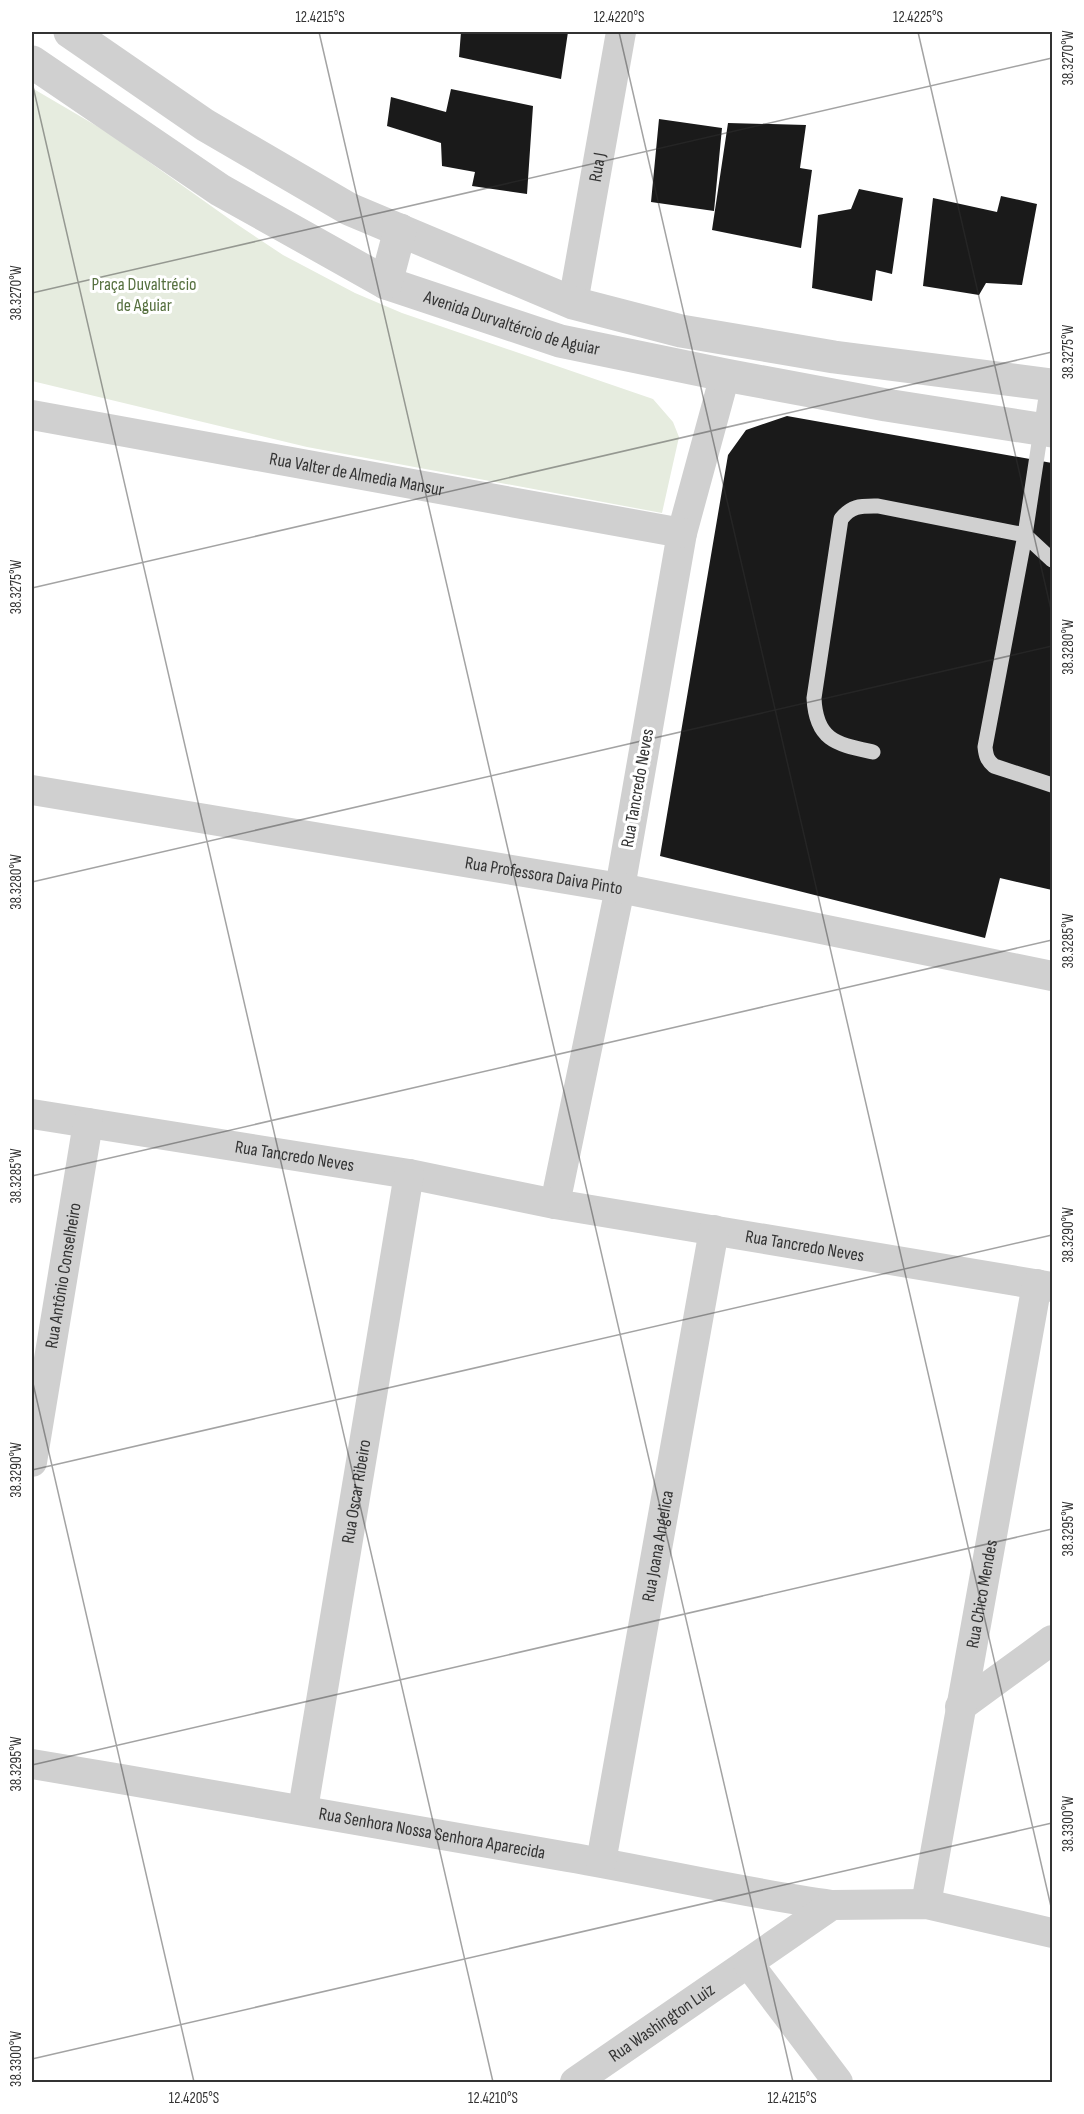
<svg xmlns="http://www.w3.org/2000/svg" width="1084" height="2114" font-family="'Sofia Sans Condensed',sans-serif">
  <rect width="100%" height="100%" fill="#fff"/>
  <path fill="#e6ecdf" d="M32,88l75,44 128,91 48,32 72,38 47,20 251,86 20,23 6,15 -17,76 -355,-66 -275,-66z"/>
  <path fill="#1a1a1a" d="M461,32h107l-7,47 -102,-22z
    M451,89l82,17 -6,88 -55,-8 3,-14 -33,-6 -1,-23 -54,-17 4,-29 55,15z
    M659,119l63,9 -8,83 -63,-9z
    M728,123l78,2 -6,43 12,2 -11,78 -89,-18z
    M859,189l44,9 -11,76 -16,-4 -4,31 -60,-13 6,-73 33,-6z
    M1001,196l36,8 -15,81 -36,-2 -7,12 -56,-9 10,-88 64,14z
    M787,416l265,47v427l-52,-12 -15,60 -325,-82 68,-401 18,-25z"/>
  <g fill="none" stroke-linecap="round" stroke-linejoin="round">
    <path stroke="#d0d0d0" stroke-width="15" d="M1048,384l-23,151 27,25
      M873,752c-36,-8 -57,-11 -59,-54l27,-179c11,-14 20,-13 37,-13l147,29 -40,212c1,9 2,13 9,19l58,19"/>
    <g stroke="#d0d0d0" stroke-width="30">
      <path id="s1" d="M573,303l48,-271"/>
      <path id="s2" d="M725,375l-43,158 -62,355 -65,316 497,83"/>
      <path id="s3" d="M32,415l650,118"/>
      <path id="s4" d="M32,790l588,98 432,88"/>
      <path id="s5" d="M32,1114l377,60 146,30"/>
      <path id="s6" d="M32,1462l56,-339"/>
      <path d="M960,1707l92,-67"/>
      <path id="s7" d="M32,1764c179,30 358,61 536,93 88,15 175,36 264,48"/>
      <path id="s8" d="M303,1809l106,-635"/>
      <path id="s9" d="M601,1862l113,-632"/>
      <path id="s10" d="M926,1904l111,-620"/>
      <path id="s11" d="M575,2082l173,-119"/>
      <path d="M838,2082l-90,-119 84,-58 94,-1 126,29"/>
    </g>
    <g stroke="#d0d0d0" stroke-width="33">
      <path d="M70,32l135,93 144,84 224,94 108,28 153,26 218,28"/>
      <path id="s12" d="M32,62l188,128 166,93 174,58 165,34 161,30 166,26"/>
      <path d="M386,283l14,-53"/>
    </g>
  </g>
  <path fill="none" stroke="#333" stroke-width="1.5" stroke-opacity="0.45" d="M319,32l474,2050M619,32l433,1879M918,32l134,582M32,82l461,2000M32,293l1020,-235M32,588l1020,-236M32,882l1020,-236M32,1176l1020,-236M32,1379l162,703M32,1470l1020,-235M32,1765l1020,-236M32,2059l1020,-236"/>
  <g text-anchor="middle" stroke-width="6" stroke-linejoin="round" paint-order="stroke">
    <g font-size="18" fill="#333" stroke="#fff">
      <text dy="6" stroke="none"><textPath href="#s1" startOffset="138">Rua J</textPath></text>
      <text dy="6" stroke="none"><textPath href="#s12" startOffset="550">Avenida Durvaltércio de Aguiar</textPath></text>
      <text dy="6" stroke="none"><textPath href="#s3" startOffset="330">Rua Valter de Almedia Mansur</textPath></text>
      <text transform="translate(637 788) rotate(-80)" y="6">Rua Tancredo Neves</text>
      <text dy="6" stroke="none"><textPath href="#s4" startOffset="519">Rua Professora Daiva Pinto</textPath></text>
      <text dy="6" stroke="none"><textPath href="#s5" startOffset="266">Rua Tancredo Neves</textPath></text>
      <text dy="6" stroke="none"><textPath href="#s2" startOffset="1100">Rua Tancredo Neves</textPath></text>
      <text dy="6" stroke="none"><textPath href="#s6" startOffset="189">Rua Antônio Conselheiro</textPath></text>
      <text dy="6" stroke="none"><textPath href="#s8" startOffset="322">Rua Oscar Ribeiro</textPath></text>
      <text dy="6" stroke="none"><textPath href="#s9" startOffset="321">Rua Joana Angelica</textPath></text>
      <text dy="6" stroke="none"><textPath href="#s10" startOffset="315">Rua Chico Mendes</textPath></text>
      <text dy="6" stroke="none"><textPath href="#s7" startOffset="406">Rua Senhora Nossa Senhora Aparecida</textPath></text>
      <text dy="6" stroke="none"><textPath href="#s11" startOffset="105">Rua Washington Luiz</textPath></text>
    </g>
    <g font-size="18" fill="#56703f" stroke="#fff">
      <text x="144" y="290">Praça Duvaltrécio<tspan x="144" dy="21">de Aguiar</tspan></text>
    </g>
  </g>
  <rect width="1084" height="2114" fill="none" stroke="#ffffff" stroke-width="66"/>
  <rect x="33" y="33" width="1018" height="2048" fill="none" stroke="#333" stroke-width="2"/>
  <g font-size="15" text-anchor="middle" fill="#333">
    <text x="320" y="22">12.4215°S</text>
    <text x="619" y="22">12.4220°S</text>
    <text x="918" y="22">12.4225°S</text>
    <text transform="translate(1068 58) rotate(-90)" y="5">38.3270°W</text>
    <text transform="translate(16 293) rotate(-90)" y="5">38.3270°W</text>
    <text transform="translate(1068 352) rotate(-90)" y="5">38.3275°W</text>
    <text transform="translate(16 587) rotate(-90)" y="5">38.3275°W</text>
    <text transform="translate(1068 647) rotate(-90)" y="5">38.3280°W</text>
    <text transform="translate(16 882) rotate(-90)" y="5">38.3280°W</text>
    <text transform="translate(1068 941) rotate(-90)" y="5">38.3285°W</text>
    <text transform="translate(16 1176) rotate(-90)" y="5">38.3285°W</text>
    <text transform="translate(1068 1235) rotate(-90)" y="5">38.3290°W</text>
    <text transform="translate(16 1470) rotate(-90)" y="5">38.3290°W</text>
    <text transform="translate(1068 1529) rotate(-90)" y="5">38.3295°W</text>
    <text transform="translate(16 1764) rotate(-90)" y="5">38.3295°W</text>
    <text transform="translate(1068 1824) rotate(-90)" y="5">38.3300°W</text>
    <text transform="translate(16 2059) rotate(-90)" y="5">38.3300°W</text>
    <text x="194" y="2103">12.4205°S</text>
    <text x="493" y="2103">12.4210°S</text>
    <text x="792" y="2103">12.4215°S</text>
  </g>
</svg>
